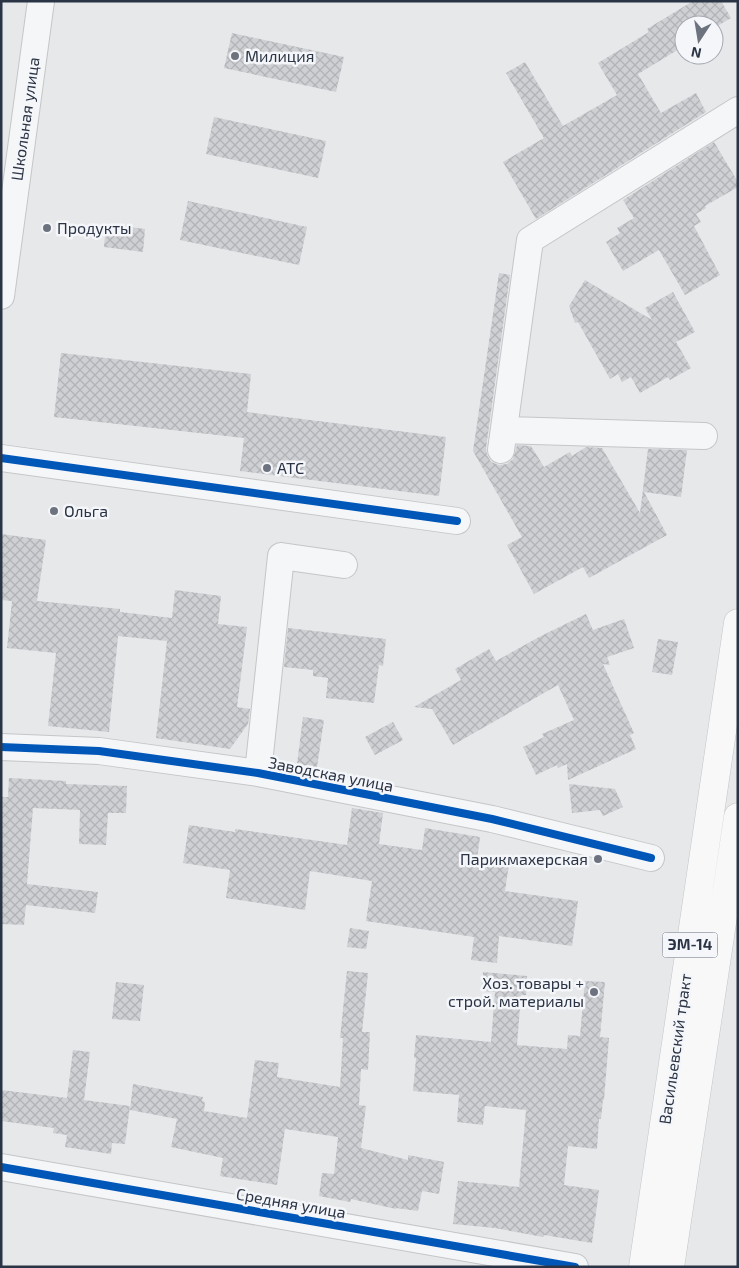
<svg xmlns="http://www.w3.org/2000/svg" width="739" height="1268" font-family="'Exo 2',sans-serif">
  <defs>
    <pattern id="building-cross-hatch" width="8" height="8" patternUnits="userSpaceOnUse" patternTransform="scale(1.25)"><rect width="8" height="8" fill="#ced0d3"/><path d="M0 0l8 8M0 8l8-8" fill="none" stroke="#b1b3b6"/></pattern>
  </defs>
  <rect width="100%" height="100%" fill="#e6e8ea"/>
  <path fill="url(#building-cross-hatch)" d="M693,1h28l10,17 -17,10v-3h-30v21l-46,28 23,39 35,-20 10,19 -170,107 -33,-57 41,-24 -38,-65 19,-11 38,64 54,-31 -19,-32 51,-31 -2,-3z
    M232,33l112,24 -8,35 -112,-24z
    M214,117l112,24 -8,37 -112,-24z
    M714,142l24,40v5l-33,19 1,2 -10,6 5,8 -7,4 26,49 -35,20 -26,-45 -36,21 -17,-29 14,-9 -3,-5 17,-10 -11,-18z
    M188,201l119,26 -8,38 -119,-25z
    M106,224l39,5 -2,23 -39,-5z
    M499,273l11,2 -24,173 1,7 4,7 8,3 8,-1 6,-5 4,-14 14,1 13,21 26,-15 2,4 14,-9 16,1 38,65 8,-64 39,1 -6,47 -37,-5 23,43 -78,43 -6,-11 -49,27 -27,-49 15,-8 -49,-86z
    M585,280l67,40 -7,-12 28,-16 22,40 -19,10 15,26 -21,12 -2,-3 -28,16 -9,-16 -9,5 -4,-8 -8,5 -32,-57 -3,1 -6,-17z
    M61,353l190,21 -4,38 199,25 -7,59 -199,-25 4,-33 -190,-21z
    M1,534l45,6 -9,61 83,8v3l52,6 3,-28 46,6 -3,28 29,3 -10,80 13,2 -2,15 -18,25 -74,-11 11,-97 -49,-5 -9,96 -61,-6 8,-73 -49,-5 5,-47 -11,-1z
    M586,614l7,16 31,-11 10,29 -27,9 3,8 -7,-1 31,69 -4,2 6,14 -68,31 -1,-16 -9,4 -1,-3 -21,10 -13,-28 21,-10 -2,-3 32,-14 -16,-35 -105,60 -21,-36 -18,-2 47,-27 -6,-11 34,-20 7,12 43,-24z
    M288,628l98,11 -3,27 -4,-1 -5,38 -48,-5 2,-20 -15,-2v-6l-29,-3z
    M658,639l20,3 -6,33 -20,-3z
    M303,717l21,3 -7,47 -20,-3z
    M393,722l10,18 -28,15 -10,-18z
    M9,778l57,3v3l61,2 -1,27h-18l-2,32 -27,-1 1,-34 -47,-2 -6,76 71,8 -3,21 -69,-8 -2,20 -23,-1v-127h7z
    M569,784l46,5 8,18 -20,9 -3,-6 -28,3z
    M352,808l31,5 -4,31 43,6 3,-22 55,9 -3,22 32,5 -4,27 73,10 -6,45 -73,-10 -2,27 -26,-3 3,-23 -108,-16 6,-40 -62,-10 -5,39 -79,-12 4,-28 -47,-7 6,-38 46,7v-3l112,16z
    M350,928l19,3 -3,18 -19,-2z
    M347,971l21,2 -6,59h8l-2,38 -7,-1 -2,36 7,1 -5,42 47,12v-5l36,7 -5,32 -17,-3 -4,20 -22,-3v1l-45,-10 -1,3 -31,-6 3,-23 12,1 4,-37 -53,-8 -8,56 -57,-9 3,-18 -52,-11 6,-28 -47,-9 3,-26 70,13 -1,4 3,1 -1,9 43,7 8,-58 24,3 -2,14 63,10 3,-49h-3z
    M483,972l44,4 -1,19h-5l-4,50 50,4 1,-14 12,1 5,-55 20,1 -5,55 9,1 -5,62h-1l-2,19h-2l-2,30 -29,-3 -4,39 35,5 -7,53 -48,-8 -1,2 -48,-9 -42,-4 5,-43 61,6 7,-77 -41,-4 -2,19 -26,-3 2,-27 -46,-4 3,-33h-2l2,-23 75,7 4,-50 -13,-1z
    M116,982l28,3 -4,36 -28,-2z
    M73,1050l17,2 -6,48 46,6 -5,38 -13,-1 -1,11 -46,-7 2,-12 -14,-2 1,-5 -53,-7v-31l66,8z"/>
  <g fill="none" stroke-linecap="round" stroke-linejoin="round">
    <g stroke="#c4c6c8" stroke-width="28">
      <path id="street" d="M1,296l40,-295
        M504,430l200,6
        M501,450l29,-210 208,-130
        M1,458l456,63
        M1,747l98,4 159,22 234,46 159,39
        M258,773l23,-217 63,9
        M1,1167l574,100"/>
    </g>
    <g stroke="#c2c5c8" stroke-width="29">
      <path id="primary" d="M643,1267l95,-644
        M670,1267l68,-450"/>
    </g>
    <use href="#street" stroke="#f5f6f7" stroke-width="26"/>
    <use href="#primary" stroke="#f8f8f8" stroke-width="28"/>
    <g stroke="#f4f6f9" stroke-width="11">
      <path id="cycleway" d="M1,458l456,63
        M1,747l98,4 159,22 234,46 159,39
        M1,1167l574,100"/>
    </g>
    <use href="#cycleway" stroke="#0057b8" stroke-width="8"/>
  </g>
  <g fill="#6c737f" stroke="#f4f6f9" stroke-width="2">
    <circle cx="235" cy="56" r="5"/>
    <circle cx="47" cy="228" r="5"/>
    <circle cx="267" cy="468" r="5"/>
    <circle cx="54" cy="511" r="5"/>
    <circle cx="598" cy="859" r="5"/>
    <circle cx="594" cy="992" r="5"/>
  </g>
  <g text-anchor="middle" stroke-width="5" stroke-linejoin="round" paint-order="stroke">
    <rect fill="#f4f6f9" stroke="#676e7b" stroke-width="1" x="662.5" y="932.5" width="55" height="25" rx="4"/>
    <g font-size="15" font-weight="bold" fill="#2b3445">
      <text x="690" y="950">ЭМ-14</text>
    </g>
    <g font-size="16" fill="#2b3445" stroke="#f4f6f9" text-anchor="start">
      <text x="245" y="62">Милиция</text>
      <text x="57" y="234">Продукты</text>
      <text x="277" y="474">АТС</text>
      <text x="64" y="517">Ольга</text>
      <text x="588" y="865" text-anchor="end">Парикмахерская</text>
      <text x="584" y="989" text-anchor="end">Хоз. товары +<tspan x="584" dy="18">строй. материалы</tspan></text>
    </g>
    <g font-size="16" fill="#2b3445" stroke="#f4f6f9">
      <text transform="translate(25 119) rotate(-82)" y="6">Школьная улица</text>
      <text transform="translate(331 774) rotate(11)" y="6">Заводская улица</text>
      <text transform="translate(675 1049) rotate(-82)" y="6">Васильевский тракт</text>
      <text transform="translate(291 1203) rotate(10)" y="6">Средняя улица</text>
    </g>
  </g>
  <rect width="739" height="1268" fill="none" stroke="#2b3445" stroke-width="5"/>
  <g transform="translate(699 40) rotate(192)"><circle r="24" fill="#f4f6f9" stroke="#a4a8b1"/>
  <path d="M0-4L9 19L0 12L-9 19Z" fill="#6c737f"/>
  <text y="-8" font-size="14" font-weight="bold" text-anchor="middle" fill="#2b3445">N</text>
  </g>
</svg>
